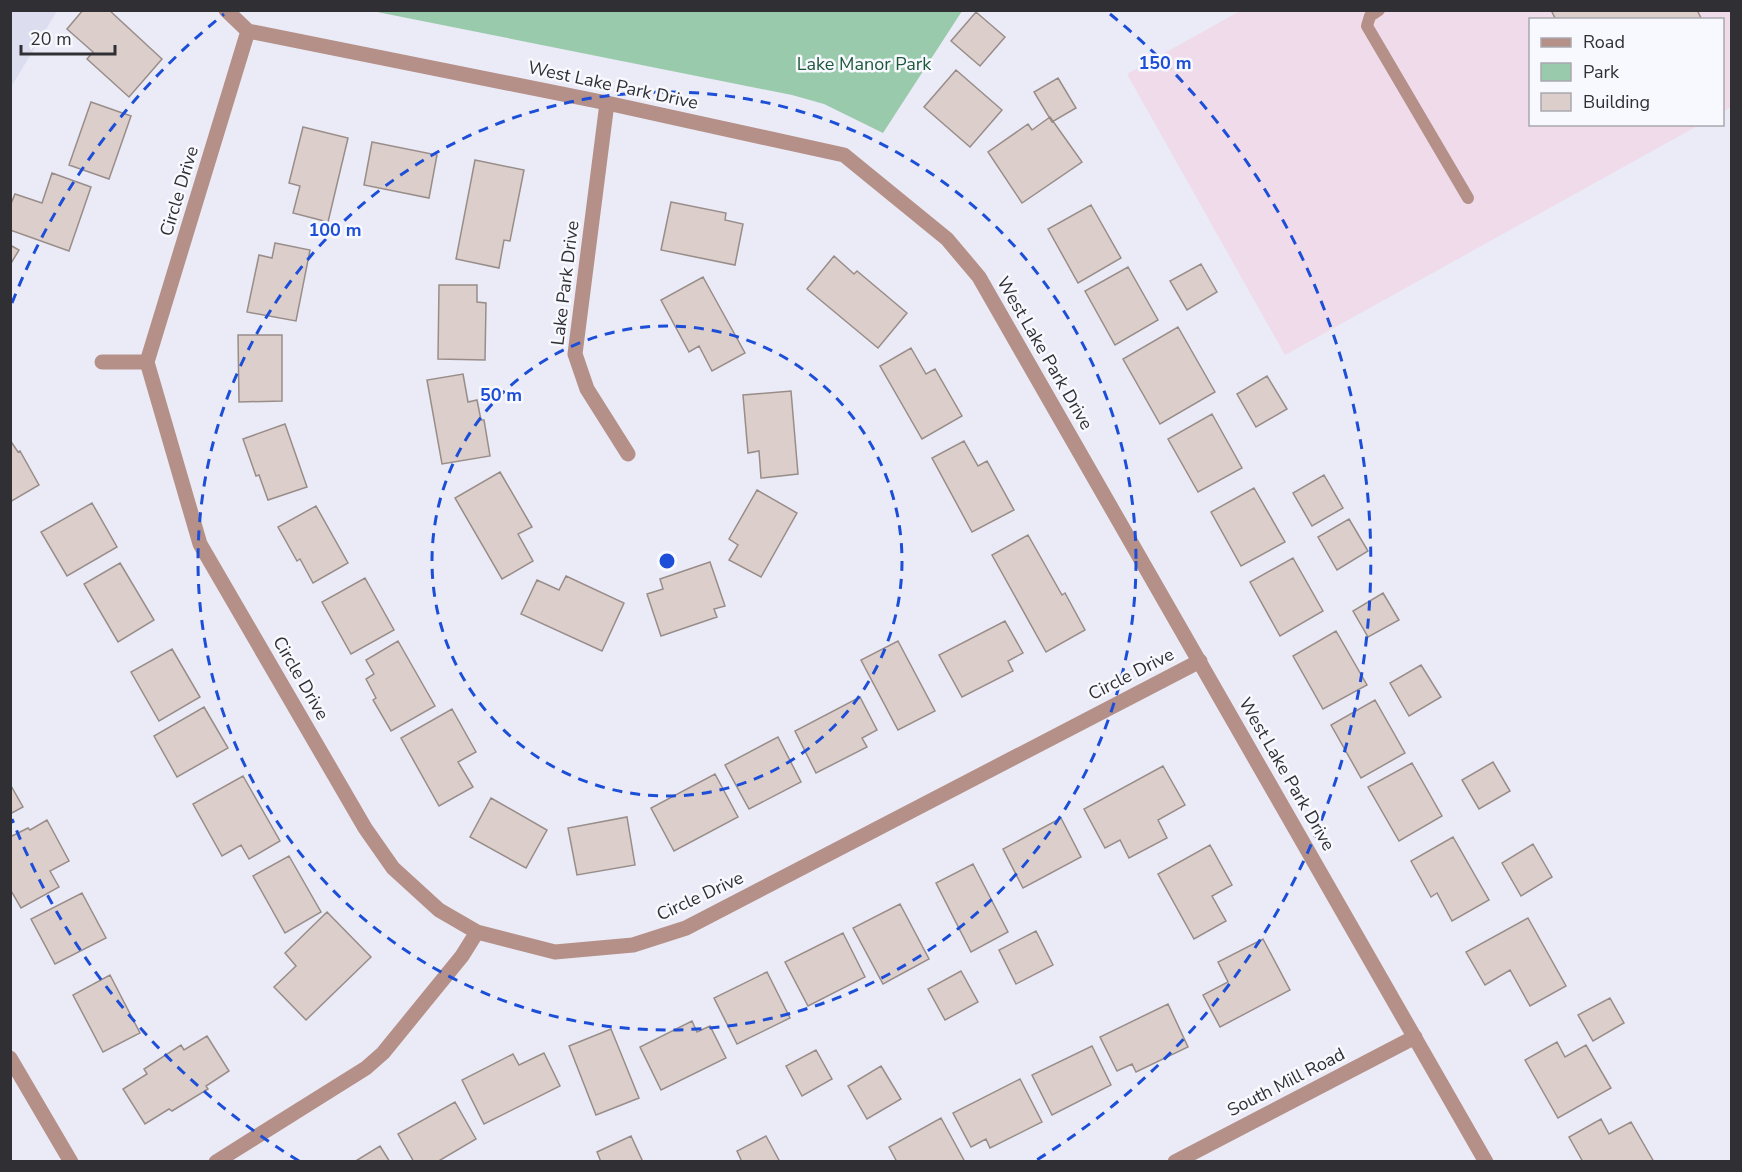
<svg xmlns="http://www.w3.org/2000/svg" width="1742" height="1172" font-family="'Nunito Sans',sans-serif">
  <rect width="100%" height="100%" fill="#eaebf6"/>
  <path fill="#efdbea" d="M1240,11h491v96l-8,5 -1,-92h-192v104l169,1 -414,230 -158,-281z"/>
  <path fill="#dcdef0" d="M11,10l46,1 -46,76 -1,-76z"/>
  <path fill="#99caab" d="M372,11h590l-79,122 -59,-29 -32,-9z"/>
  <path fill="#dbcecb" stroke="#998d8a" stroke-width="1.5" d="M83,10h26l53,49 -33,38 -42,-38 6,-7 -26,-23z
    M1551,10h146l5,10h-146z
    M976,12l29,25 -25,29 -29,-25z
    M956,70l46,40 -32,37 -46,-40z
    M1058,78l18,30 -24,14 -18,-30z
    M91,102l40,14 -22,63 -40,-14z
    M1050,117l32,45 -60,41 -34,-51 40,-28 4,6z
    M303,127l45,11 -20,84 -35,-9 7,-27 -11,-3z
    M372,142l65,13 -8,43 -65,-13z
    M475,160l49,10 -14,71 -6,-1 -5,28 -43,-9z
    M52,173l39,14 -22,64 -59,-21v-24l5,-12 27,9z
    M671,202l55,11 -1,7 18,4 -8,41 -74,-15z
    M1091,205l30,53 -43,25 -30,-54z
    M275,243l35,7 -14,71 -49,-9 12,-57 13,3z
    M10,245l9,5 -9,15z
    M834,256l20,18 3,-3 50,42 -29,35 -71,-59z
    M1201,264l16,28 -30,18 -17,-29z
    M1128,267l30,53 -43,25 -30,-54z
    M703,277l42,76 -33,18 -13,-25 -10,6 -28,-52z
    M439,285h38v17l9,1 -1,57 -47,-1z
    M1178,327l37,65 -55,32 -37,-65z
    M238,335h44v66l-43,1z
    M911,348l15,26 9,-5 27,47 -40,23 -42,-73z
    M463,374l5,28 9,-2 4,20h3l6,36 -48,8 -15,-84z
    M1267,376l20,33 -31,18 -19,-33z
    M791,391l7,83 -37,4 -2,-27 -11,2 -5,-58z
    M1212,414l30,54 -44,24 -30,-53z
    M285,424l22,63 -39,13 -9,-25 -3,1 -13,-37z
    M10,440l8,12 2,-1 19,34 -29,17z
    M964,441l14,25 9,-5 27,49 -42,22 -40,-74z
    M500,472l32,55 -14,7 15,27 -31,18 -47,-81z
    M1324,475l19,33 -31,18 -19,-33z
    M1254,488l31,54 -44,24 -30,-54z
    M757,490l40,23 -36,64 -32,-17 9,-15 -9,-6z
    M92,503l25,44 -50,29 -26,-44z
    M316,506l32,57 -35,20 -13,-24 -3,2 -19,-34z
    M1349,519l19,32 -31,19 -19,-33z
    M1028,535l34,60 3,-2 20,37 -39,22 -54,-97z
    M1293,558l30,53 -43,25 -30,-54z
    M710,562l15,44 -11,3 3,8 -56,19 -14,-42 16,-5 -3,-10z
    M120,563l34,57 -36,22 -34,-58z
    M566,576l58,27 -22,48 -81,-37 16,-34 22,10z
    M365,578l29,52 -43,24 -29,-52z
    M1383,593l16,27 -31,17 -15,-26z
    M1005,621l18,32 -15,8 5,10 -51,26 -23,-42z
    M1336,631l31,54 -44,24 -30,-53z
    M398,641l37,65 -44,25 -18,-31 3,-2 -10,-19 8,-5 -8,-14z
    M898,641l37,70 -37,19 -37,-70z
    M172,649l28,48 -41,24 -28,-49z
    M1421,665l20,32 -32,19 -19,-33z
    M860,697l17,33 -15,8 5,9 -51,26 -21,-42z
    M1375,700l30,53 -44,25 -30,-53z
    M204,707l24,41 -51,29 -23,-41z
    M452,709l24,43 -18,10 15,25 -34,19 -38,-68z
    M778,737l23,45 -52,27 -24,-44z
    M1493,762l17,29 -31,18 -17,-29z
    M1412,763l30,53 -43,25 -31,-54z
    M1163,766l22,39 -27,15 9,18 -38,20 -9,-18 -15,8 -21,-39z
    M715,774l23,43 -64,34 -23,-43z
    M243,776l37,65 -31,18 -8,-14 -19,11 -29,-52z
    M10,784l13,23 -13,7z
    M491,798l56,32 -21,38 -56,-31z
    M627,817l8,48 -58,10 -9,-47z
    M1061,818l20,39 -58,31 -20,-39z
    M47,820l22,41 -19,10 9,16 -38,21 -11,-19v-52l18,-9 2,2z
    M1453,837l36,63 -37,21 -15,-28 -6,4 -20,-36z
    M1533,844l19,33 -31,19 -19,-33z
    M1210,845l22,40 -20,11 14,25 -32,18 -36,-65z
    M289,856l32,56 -36,21 -32,-57z
    M973,864l35,68 -37,20 -35,-69z
    M82,893l24,45 -51,26 -24,-45z
    M900,904l29,55 -46,25 -30,-56z
    M327,912l44,45 -65,63 -32,-33 22,-21 -11,-13z
    M1528,918l38,68 -36,20 -20,-36 -25,15 -19,-33z
    M1036,931l17,34 -37,19 -17,-34z
    M843,933l22,44 -57,29 -23,-44z
    M1263,939l27,51 -70,37 -17,-32 25,-13 -10,-20z
    M961,971l17,31 -33,18 -17,-31z
    M767,972l23,46 -53,26 -23,-46z
    M110,975l30,58 -37,19 -30,-57z
    M1610,998l14,25 -31,18 -15,-26z
    M1168,1004l20,43 -52,25 -4,-8 -15,7 -17,-34z
    M692,1021l5,11 13,-6 16,32 -65,32 -21,-43z
    M611,1029l28,69 -43,17 -27,-69z
    M207,1036l22,35 -23,15 2,3 -36,22 -3,-2 -24,15 -22,-35 24,-15 -3,-5 37,-24 3,5z
    M1557,1042l8,15 21,-12 25,43 -53,30 -33,-58z
    M1092,1046l19,39 -59,30 -20,-40z
    M816,1050l16,29 -30,17 -16,-30z
    M544,1053l16,33 -76,38 -22,-44 51,-26 6,11z
    M881,1066l20,33 -34,20 -19,-33z
    M1020,1079l22,43 -52,26 -4,-9 -15,8 -18,-34z
    M455,1102l21,37 -39,23h-23l-16,-28z
    M941,1118l24,44h-68l-8,-15z
    M1601,1119l8,15 22,-12 23,40h-71l-14,-25z
    M631,1136l12,26h-42l-4,-10z
    M766,1136l14,26h-38l-5,-11z
    M380,1146l10,16h-36z"/>
  <g fill="none" stroke-linecap="round" stroke-linejoin="round">
    <path stroke="#b59088" stroke-width="12" d="M1379,10l-9,6 -3,10 101,172"/>
    <path stroke="#b59088" stroke-width="15" d="M226,10l22,21 359,72 237,52 103,84 32,38 507,885
      M248,31l-101,331 53,182 165,284 28,40 46,42 38,22 78,20 78,-7 53,-17 514,-267
      M607,103l-32,251 12,35 41,65
      M102,362h45
      M10,1058l61,104
      M216,1162l150,-94 17,-15 79,-97 15,-24
      M1175,1162l240,-125"/>
  </g>
  <g fill="none" stroke="#1d4ed8" stroke-width="3" stroke-dasharray="10 8">
    <circle cx="667" cy="561" r="235"/>
    <circle cx="667" cy="561" r="469"/>
    <path d="M299 1161A704 704 0 0 1 12 819M12 303A704 704 0 0 1 224 14M1110 14A704 704 0 0 1 1035 1161"/>
  </g>
  <g text-anchor="middle" stroke-width="5" stroke-linejoin="round" paint-order="stroke">
    <g font-size="18" fill="#1d5839" stroke="#f8f8ff">
      <text x="864" y="70">Lake Manor Park</text>
    </g>
    <g font-size="18" fill="#303034" stroke="#f8f8ff">
      <text transform="translate(613 85) rotate(12)" y="6">West Lake Park Drive</text>
      <text transform="translate(179 191) rotate(-73)" y="6">Circle Drive</text>
      <text transform="translate(565 283) rotate(-83)" y="6">Lake Park Drive</text>
      <text transform="translate(1045 353) rotate(60)" y="6">West Lake Park Drive</text>
      <text transform="translate(1131 674) rotate(-27)" y="6">Circle Drive</text>
      <text transform="translate(301 678) rotate(60)" y="6">Circle Drive</text>
      <text transform="translate(1287 774) rotate(60)" y="6">West Lake Park Drive</text>
      <text transform="translate(700 896) rotate(-25)" y="6">Circle Drive</text>
      <text transform="translate(1286 1082) rotate(-27)" y="6">South Mill Road</text>
    </g>
  </g>
  <circle cx="667" cy="561" r="9" fill="#1d4ed8" stroke="#f8f8ff" stroke-width="3"/>
  <g font-size="18" text-anchor="middle" font-weight="bold" fill="#1d4ed8" stroke="#f8f8ff" stroke-width="5" stroke-linejoin="round" paint-order="stroke">
    <text x="1165" y="69">150 m</text>
    <text x="335" y="236">100 m</text>
    <text x="501" y="401">50 m</text>
  </g>
  <rect width="1742" height="1172" fill="none" stroke="#303034" stroke-width="24"/>
  <rect x="1529" y="18" width="195" height="108" fill="#f8f8ff" stroke="#a8a8ae" stroke-width="1.5"/>
  <rect x="1541" y="38" width="30" height="9" fill="#b59088" stroke="#a8a8ae" stroke-width="1.5"/>
  <text x="1583" y="48" font-size="18" fill="#303034">Road</text>
  <rect x="1541" y="63" width="30" height="18" fill="#99caab" stroke="#a8a8ae" stroke-width="1.5"/>
  <text x="1583" y="78" font-size="18" fill="#303034">Park</text>
  <rect x="1541" y="93" width="30" height="18" fill="#dbcecb" stroke="#a8a8ae" stroke-width="1.5"/>
  <text x="1583" y="108" font-size="18" fill="#303034">Building</text>
  <path d="M21 45v9h94v-9" fill="none" stroke="#303034" stroke-width="3"/>
  <text x="30" y="45" font-size="18" fill="#303034" stroke="#f8f8ff" stroke-width="4.5" paint-order="stroke">20 m</text>
</svg>
